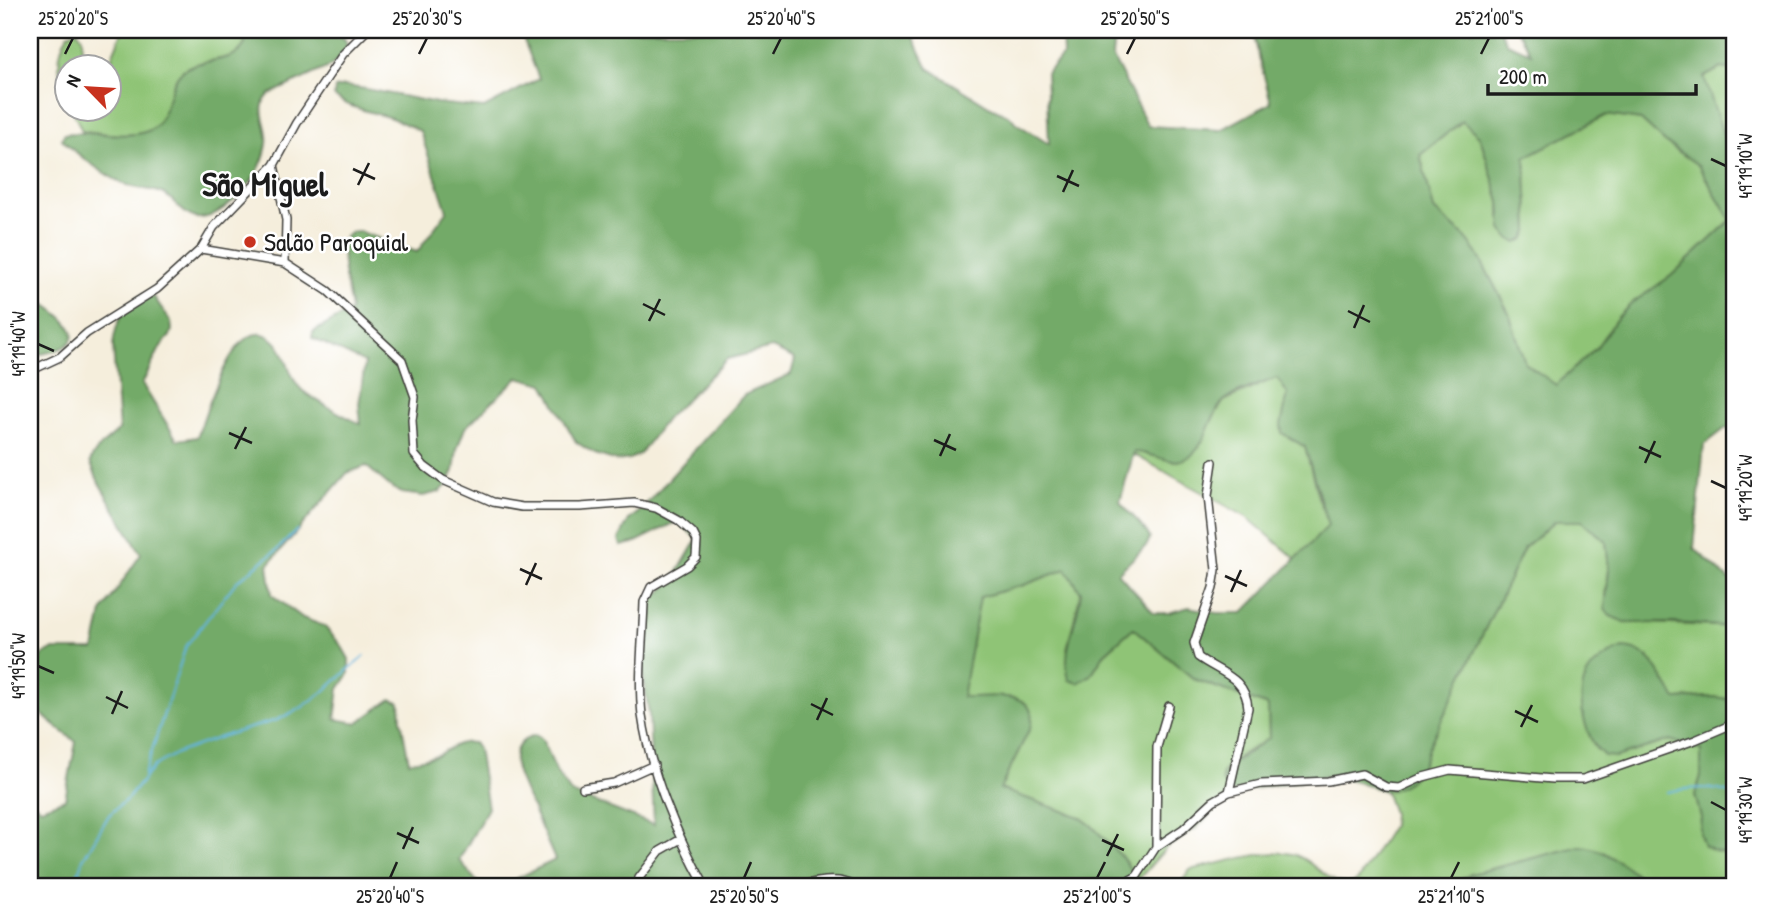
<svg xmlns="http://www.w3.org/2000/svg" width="1765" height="916" font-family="'Patrick Hand',sans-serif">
  <rect width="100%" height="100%" fill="#fff"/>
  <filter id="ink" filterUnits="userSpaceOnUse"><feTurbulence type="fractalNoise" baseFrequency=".0143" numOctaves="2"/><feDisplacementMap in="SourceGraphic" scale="14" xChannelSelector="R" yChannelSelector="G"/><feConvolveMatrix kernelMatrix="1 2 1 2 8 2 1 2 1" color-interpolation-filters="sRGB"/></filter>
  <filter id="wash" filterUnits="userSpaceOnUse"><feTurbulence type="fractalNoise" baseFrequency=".00686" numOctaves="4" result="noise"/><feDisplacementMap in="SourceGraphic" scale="28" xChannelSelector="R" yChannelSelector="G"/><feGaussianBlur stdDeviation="1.57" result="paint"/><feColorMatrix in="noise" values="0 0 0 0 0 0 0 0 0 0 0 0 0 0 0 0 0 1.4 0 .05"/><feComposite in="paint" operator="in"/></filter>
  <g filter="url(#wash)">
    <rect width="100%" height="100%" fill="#f5eedc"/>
    <path fill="#8fc476" stroke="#567049" stroke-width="2" d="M77,30l5,7v29h-16v31c-8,-22 -11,-43 2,-63z
      M123,30h121l1,14c-11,22 -45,11 -63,27 -17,16 -11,51 -34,60 -19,8 -46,1 -66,0l-10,-22 36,-1 2,-47z
      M1721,68l14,2 -1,100 -30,-93z
      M1606,115l35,5 25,23 32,22 33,55 -60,56 -39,27 -14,14 -22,31 -40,38 -31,-23 -16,-50 -32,-60 -13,-17 -30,-26 -14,-55 43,-34 17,16 20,65v17l29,10 -4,-72z
      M1277,377l11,17 -6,39 23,14 13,50 11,29 -33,33 -48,-41 -115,-64 1,-3 43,10 26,-21 6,-16 15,-23z
      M1555,521h27l24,20 3,29 -4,24 19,28 111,5v76c-13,-10 -42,-4 -60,-4l-27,-43 -58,15c-14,23 -6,56 6,78l20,8 54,-17 31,10v26l-6,19 6,22 -1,17 4,12 10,5 21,4v31h-85l-48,-35 -22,-5 -109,28 -12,7 -2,5h-278l11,-16c24,-5 80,-22 102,-16 23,5 43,42 66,26l34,-54 1,-13 -8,-22 8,-1 31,-30 4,-12 96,-200z
      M1066,569l15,23 -14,57 24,26 13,-21 29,-26 61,51 74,27 1,32c-16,11 -44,22 -47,42l8,13 -32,34 -32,21 -28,32 -18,-24 -28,-30 -12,-9 -80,-28 30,-61 -69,-31 19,-100 44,-12z"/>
    <path fill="#73aa67" stroke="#486342" stroke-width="2" fill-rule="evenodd" d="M244,30h66l7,4 27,4 3,6 -2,9 -14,13 -61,28c-17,16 0,30 -3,50 -2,13 -9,29 -17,39 -11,14 -39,41 -57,34 -12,-4 -18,-17 -29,-23 -11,-6 -25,-4 -37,-9 -19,-7 -51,-31 -65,-46l2,-5c26,-4 57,5 81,-2 24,-6 20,-41 34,-58 18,-19 54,-7 66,-30z
      M520,30h393v6l15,32 61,38 21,10 6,7 33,21 -3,-71 17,-18 -1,-25h53l-3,26 36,70 73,4 50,-27 -17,-66 -4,-7h250l7,13 24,10 -14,-23h218v40l-14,-2 -17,9 31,92v259h-9l-22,17 -10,103 41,37v42l-61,-4h-39l-11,-1 -14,-6 -5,-8 4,-38 -3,-29 -24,-20h-27l-31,27 -96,200c-6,23 -17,39 -43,43l-51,-16 -104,18c-18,-21 -1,-28 15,-38 9,-6 16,-12 24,-17l-1,-32 -74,-27 -61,-51 -29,26 -13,21 -13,8 -9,-3c-8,-31 9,-58 12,-88l-15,-23 -42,16 -44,12 -18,100c23,1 80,-11 68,31l-30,61 80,28 12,9 29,30 17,24 -5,4 -9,2h-623l54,-26c-7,-17 -15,-34 -22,-51 -11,-23 -36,-62 2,-74l7,4 15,34 14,20 83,32 -5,-110 -6,-41 2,-44 8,-31 20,-19 24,-41 -19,-18 -44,22 -13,3 -2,-7 10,-19 11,-9 104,-116 47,-21 4,-15 -23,-11 -45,11 -60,59 -27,36 -10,5 -13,2 -22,-7 -19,-12 -32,-58 -26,-7 -53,51 -8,21 -3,22 -8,15 -7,6 -16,4 -21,-3 -10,-5 -26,-22 -19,7 -79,92 4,30 31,23 21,8 17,19 8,14v15l-10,15 -4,30 22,4 34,-24 9,3 1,18 8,42c9,-3 20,-4 28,-7 14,-6 21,-15 37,-12l4,6 10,59 -29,52 19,23 23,3h-471v-85l11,7 24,-9 11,-57c-39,-31 -56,-35 -33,-87l9,-5h42l8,-38 39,-58 -42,-71 -9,-21c4,-13 19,-22 29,-32l-6,-84c2,-21 10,-43 30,-51l11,2 17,25 1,8 -2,6 -9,10 -19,38 35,56 20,-3c9,-23 38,-125 74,-99 17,12 16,38 30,51 7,8 49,30 60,35l-2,-20 6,-41 -53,-25 1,-6 38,-21c-3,-25 -13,-49 -6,-74l7,-5h9l56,20 30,-41 -27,-80c-10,-4 -21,-11 -32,-14 -19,-6 -38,-8 -54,-21l1,-8 9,-2 22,3 71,14 47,5 55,-29zM1606,115l35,5 25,23 32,22 33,55 -60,56 -39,27 -14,14 -22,31 -40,37 -31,-22 -16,-50 -32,-60 -13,-17 -30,-26 -14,-55 42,-34 18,16 20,65 2,27 5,8 10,6 8,-5 4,-8 -4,-73zM1277,378l11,16 -7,31 1,8 23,14 23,79 -85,87h-26l-28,-6 -21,6h-14l-36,-40 29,-28 3,-7c-6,-14 -21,-24 -30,-36l14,-50c15,0 34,12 48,8 23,-6 26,-41 40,-57 8,-10 42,-20 55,-25z
      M30,296c12,5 59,34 37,49 -11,8 -25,8 -37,12z
      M1623,648c29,1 38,29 53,51 17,0 46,-6 59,4v152l-21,-4 -10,-5 -4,-12 1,-17 -6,-22 6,-19v-26l-31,-10 -54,17 -12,-1c-18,-16 -28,-53 -19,-77 6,-15 24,-26 38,-31z
      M1580,846c22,0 53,25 70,40h-193l2,-5 12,-7z"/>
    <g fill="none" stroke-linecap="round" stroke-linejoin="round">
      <path stroke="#63b5df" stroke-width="2" d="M144,775l42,-129 50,-64 42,-33 19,-19
        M1667,792c24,-5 45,-6 68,3
        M74,886l8,-25 27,-46 20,-18 25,-31 23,-13 49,-18 51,-15 24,-12 22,-16 41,-36
        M285,886l39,-9"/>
    </g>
  </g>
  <g filter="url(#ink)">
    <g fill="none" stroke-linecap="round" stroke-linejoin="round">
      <g stroke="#3d3c39" stroke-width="10">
        <path id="minor" d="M274,165l12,55 -1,43
          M201,249l84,14 43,28 74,69 13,37 -3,23 2,34 10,12 19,14 50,22 29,5h58l54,-4 22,5 22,12 15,13 4,8 -1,16 -9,9 -36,21 -7,15c-1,37 -6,76 -2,113 8,57 35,121 63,171
          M30,371l30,-14 27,-24 70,-44 44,-40 13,-22 60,-62 23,-42 46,-69 24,-24
          M1213,462l-5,34 8,74 -3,18 -19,55 4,14c22,16 48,20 50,51l-19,84
          M583,788l31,-5 40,-18
          M1156,847l1,-100 12,-41
          M639,878l21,-27 21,-12
          M796,886c18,-3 41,-10 58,0
          M1092,886l36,-5 9,-5 19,-29 27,-18 30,-28 16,-9 32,-8 67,-3 34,-7 24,13 13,1 24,-11 27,-7 103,9h30l112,-39 40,-17"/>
      </g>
      <use href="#minor" stroke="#fff" stroke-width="7"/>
    </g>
  </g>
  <path fill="none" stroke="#1c1c1c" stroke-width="2.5" d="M65,54l8,-16M419,54l8,-16M773,54l8,-16M1127,54l8,-16M1481,54l8,-16M1711,159l15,7M353,169l22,10M1057,176l22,10M358,185l11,-22M1063,192l10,-22M643,304l22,11M1348,311l22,11M649,321l11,-22M1354,328l10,-23M38,344l16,7M229,433l23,10M934,440l22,10M1639,447l22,10M235,449l11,-22M940,456l10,-22M1645,463l10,-22M1711,481l15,7M520,569l22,10M1225,576l22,10M526,585l10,-22M1231,592l10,-22M38,666l16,7M106,697l22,11M811,704l22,11M1515,711l23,11M112,714l10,-23M817,720l10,-22M1521,727l11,-22M1711,802l15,8M397,833l22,10M1102,840l22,10M403,849l10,-22M1107,856l11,-22M390,878l7,-16M744,878l7,-16M1097,878l8,-16M1451,878l8,-16"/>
  <circle fill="#c8321e" stroke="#fff" stroke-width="2.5" cx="250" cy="242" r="7"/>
  <g text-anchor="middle" stroke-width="5" stroke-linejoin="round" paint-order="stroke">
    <g font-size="26" fill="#1c1c1c" stroke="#fff" text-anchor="start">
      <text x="264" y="251">Salão Paroquial</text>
    </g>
    <g font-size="33" font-weight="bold" fill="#1c1c1c" stroke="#fff">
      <text x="265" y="196">São Miguel</text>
    </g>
  </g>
  <rect width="1765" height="916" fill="none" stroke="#fff" stroke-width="77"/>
  <g transform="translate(88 88) rotate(295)"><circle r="33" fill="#ffffff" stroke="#a4a4a4" stroke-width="2"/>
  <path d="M0-5L12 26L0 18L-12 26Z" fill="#c8321e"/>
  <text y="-10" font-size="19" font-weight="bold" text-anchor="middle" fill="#1c1c1c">N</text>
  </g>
  <path d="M1488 84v10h208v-10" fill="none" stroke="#1c1c1c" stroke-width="3.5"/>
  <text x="1499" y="84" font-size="21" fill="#1c1c1c" stroke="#ffffff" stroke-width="5" paint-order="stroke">200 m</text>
  <rect x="38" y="38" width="1688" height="840" fill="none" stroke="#1c1c1c" stroke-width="2.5"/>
  <g font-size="18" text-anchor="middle" fill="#1c1c1c">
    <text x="73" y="25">25°20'20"S</text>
    <text x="427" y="25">25°20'30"S</text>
    <text x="781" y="25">25°20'40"S</text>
    <text x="1135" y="25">25°20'50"S</text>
    <text x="1489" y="25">25°21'00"S</text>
    <text transform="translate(1746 166) rotate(-90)" y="6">49°19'10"W</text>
    <text transform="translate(19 344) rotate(-90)" y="6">49°19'40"W</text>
    <text transform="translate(1746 488) rotate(-90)" y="6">49°19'20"W</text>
    <text transform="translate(19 666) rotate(-90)" y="6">49°19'50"W</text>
    <text transform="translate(1746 810) rotate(-90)" y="6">49°19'30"W</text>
    <text x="390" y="903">25°20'40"S</text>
    <text x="744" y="903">25°20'50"S</text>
    <text x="1097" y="903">25°21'00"S</text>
    <text x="1451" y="903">25°21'10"S</text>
  </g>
</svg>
